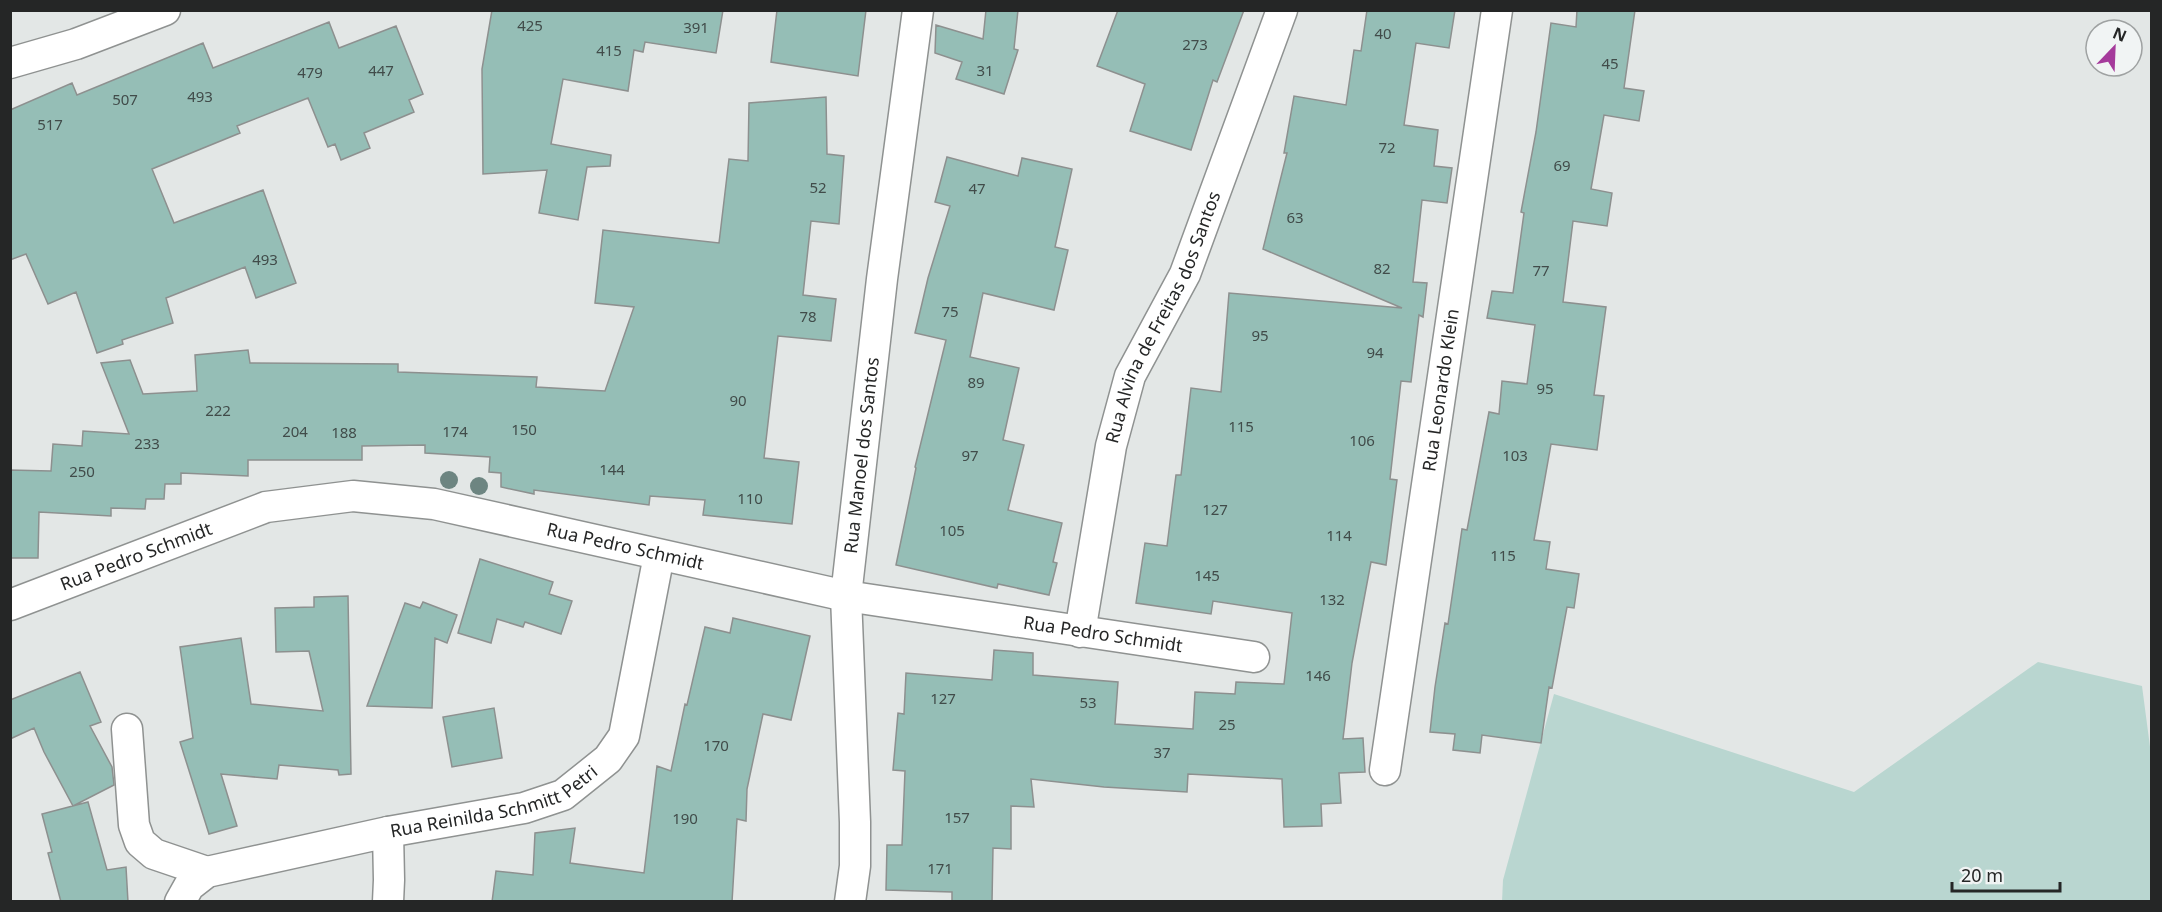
<svg xmlns="http://www.w3.org/2000/svg" width="2162" height="912" font-family="'Noto Sans',sans-serif">
  <rect width="100%" height="100%" fill="#e3e7e6"/>
  <path fill="#b9d6d0" d="M2038,662l104,24 10,76 -1,139 -649,1 1,-22 51,-186 300,98z"/>
  <path fill="#95beb6" stroke="#8d908f" stroke-width="1.5" d="M492,10h231l-7,43 -71,-11 -2,10 -9,-2 -6,41 -65,-12 -12,65 60,11 -1,11 -23,1 -9,53 -39,-7 8,-43 -64,4 -1,-105z
    M777,10h89l-8,66 -87,-14z
    M986,10h32l-4,39 4,1 -14,44 -48,-15 6,-17 -27,-9 1,-28 47,14z
    M1118,10h126l-27,72 -4,-2 -22,70 -61,-19 15,-47 -48,-18z
    M1367,10h88l-6,38 -33,-5 -12,82 34,5 -4,36 18,2 -5,35 -25,-3 -9,82 14,1 -4,34 -4,-2 -8,67 -10,-1 -11,98 7,1 -11,85 -15,-3 -19,101 -9,76 20,-1 2,34 -26,1 2,30 -20,1 1,22 -38,1 -2,-48 -94,-5 -1,18 -83,-5 -73,-8 3,28 -23,-1v43l-18,-1 -1,54h-40v-10l-66,-2 1,-45h15l3,-74 -12,-1 5,-57 6,1 2,-41 86,7 2,-30 39,3v22l85,7 -3,42 78,5 2,-37 40,2 1,-12 48,2 8,-71 -79,-12 -2,13 -75,-11 9,-60 22,3 9,-71h5l10,-87 30,4 8,-99 173,15 -139,-59 24,-96h-3l10,-57 52,9 8,-55 7,1z
    M1577,10h58l-11,78 20,3 -5,30 -35,-6 -13,74 21,4 -5,33 -34,-5 -10,81 43,5 -12,88 10,1 -7,54 -46,-6 -17,96 16,2 -4,27 33,5 -5,34 -7,-1 -15,81 -3,-1 -8,56 -59,-8 -2,18 -27,-3 2,-16 -25,-2 5,-45 10,-64 3,1 14,-95 5,1 22,-118 10,2 3,-33 25,3 8,-59 -48,-7 5,-27 21,2 11,-80 -3,-1 15,-80 15,-109 25,4z
    M329,22l10,26 57,-22 27,68 -14,6 5,12 -50,21 6,15 -29,12 -6,-16 -7,3 -20,-49 -71,28 3,7 -88,36 22,54 89,-33 33,93 -40,15 -11,-31 -79,31 7,25 -51,17 1,4 -26,9 -21,-61 -28,12 -22,-50 -16,6v-150l62,-27 5,12 126,-52 10,25z
    M826,97l1,57 17,2 -5,68 -28,-3 -8,74 33,4 -5,42 -53,-5 -14,122 35,4 -7,62 -89,-9 2,-15 -55,-4 -1,9 -115,-15v4l-33,-7v-14l-12,-1 1,-15 -65,-4v-8l-63,1v14h-114v16l-67,-3v11h-16l-1,15h-18l-1,10 -34,-1v8l-72,-4 -1,46h-28v-88l41,1 2,-27 29,2 1,-15 46,3 -28,-71 29,-3 13,34 54,-3 -2,-36 53,-5 2,13 148,1v8l139,5 -1,10 69,4 29,-84 -39,-4 8,-73 116,13 10,-84 19,2 1,-58z
    M947,157l71,19 4,-18 50,11 -17,78 13,3 -14,60 -71,-17 -13,64 49,11 -16,72 21,5 -16,65 54,13 -9,39 4,1 -8,32 -51,-11 -1,4 -101,-23 20,-97 -1,-1 31,-127 -31,-7 13,-55 22,-72 -15,-4z
    M480,559l73,23 -4,12 23,7 -11,33 -36,-12 -2,5 -26,-8 -6,24 -33,-10z
    M348,596l3,178 -12,1 -1,-5 -59,-5 -2,14 -56,-5 16,52 -28,8 -29,-92 13,-4 -13,-91 61,-9 10,66 72,7 -14,-60 -33,1 -1,-44 39,-1v-10z
    M423,602l34,13 -10,28 -12,-5 -3,70 -65,-2 38,-103 15,5z
    M733,618l77,18 -19,84 -28,-6 -16,75 -1,32 -9,-2 -5,83h-240l4,-31 37,4 2,-42 40,-5 -5,35 74,10 13,-107 14,5 14,-67 2,1 18,-78 25,6z
    M80,672l21,50 -11,4 22,41 2,18 -41,21 -29,-54 -10,-24 -24,11v-39z
    M494,708l8,50 -50,9 -9,-50z
    M88,802l19,68 19,-3 2,35h-67l-13,-49 4,-1 -10,-38z"/>
  <g fill="none" stroke-linecap="round" stroke-linejoin="round">
    <g stroke="#8f9291" stroke-width="33">
      <g id="street">
        <path d="M10,63l66,-19 89,-34"/>
        <path id="s1" d="M10,605l256,-98 87,-11 81,8 412,92 408,61"/>
        <path id="s2" d="M1080,632l31,-186 19,-70 55,-102 97,-264"/>
        <path d="M127,729l7,96 6,17 14,12 53,18"/>
        <path id="s3" d="M1385,770l112,-760"/>
        <path id="s4" d="M180,902l9,-16 18,-14 181,-40 136,-24 39,-13 45,-36 16,-23 35,-181"/>
        <path d="M388,902l1,-22 -1,-48"/>
        <path id="s5" d="M850,902l5,-36v-44l-9,-226 36,-317 36,-269"/>
      </g>
    </g>
    <use href="#street" stroke="#fff" stroke-width="30"/>
  </g>
  <g fill="#6d8581">
    <circle cx="449" cy="480" r="9"/>
    <circle cx="479" cy="486" r="9"/>
  </g>
  <g text-anchor="middle" stroke-width="6" stroke-linejoin="round" paint-order="stroke">
    <g font-size="15" fill="#414c4a">
      <text x="530" y="31">425</text>
      <text x="696" y="33">391</text>
      <text x="1383" y="39">40</text>
      <text x="1195" y="50">273</text>
      <text x="609" y="56">415</text>
      <text x="1610" y="69">45</text>
      <text x="381" y="76">447</text>
      <text x="985" y="76">31</text>
      <text x="310" y="78">479</text>
      <text x="200" y="102">493</text>
      <text x="125" y="105">507</text>
      <text x="50" y="130">517</text>
      <text x="1387" y="153">72</text>
      <text x="1562" y="171">69</text>
      <text x="818" y="193">52</text>
      <text x="977" y="194">47</text>
      <text x="1295" y="223">63</text>
      <text x="265" y="265">493</text>
      <text x="1382" y="274">82</text>
      <text x="1541" y="276">77</text>
      <text x="950" y="317">75</text>
      <text x="808" y="322">78</text>
      <text x="1260" y="341">95</text>
      <text x="1375" y="358">94</text>
      <text x="976" y="388">89</text>
      <text x="1545" y="394">95</text>
      <text x="738" y="406">90</text>
      <text x="218" y="416">222</text>
      <text x="1241" y="432">115</text>
      <text x="524" y="435">150</text>
      <text x="295" y="437">204</text>
      <text x="455" y="437">174</text>
      <text x="344" y="438">188</text>
      <text x="1362" y="446">106</text>
      <text x="147" y="449">233</text>
      <text x="970" y="461">97</text>
      <text x="1515" y="461">103</text>
      <text x="612" y="475">144</text>
      <text x="82" y="477">250</text>
      <text x="750" y="504">110</text>
      <text x="1215" y="515">127</text>
      <text x="952" y="536">105</text>
      <text x="1339" y="541">114</text>
      <text x="1503" y="561">115</text>
      <text x="1207" y="581">145</text>
      <text x="1332" y="605">132</text>
      <text x="1318" y="681">146</text>
      <text x="943" y="704">127</text>
      <text x="1088" y="708">53</text>
      <text x="1227" y="730">25</text>
      <text x="716" y="751">170</text>
      <text x="1162" y="758">37</text>
      <text x="957" y="823">157</text>
      <text x="685" y="824">190</text>
      <text x="940" y="874">171</text>
    </g>
    <g font-size="18" fill="#252626" stroke="#f1f4f4">
      <text dy="6" stroke="none"><textPath href="#s2" startOffset="328">Rua Alvina de Freitas dos Santos</textPath></text>
      <text dy="6" stroke="none"><textPath href="#s3" startOffset="384">Rua Leonardo Klein</textPath></text>
      <text dy="6" stroke="none"><textPath href="#s5" startOffset="448">Rua Manoel dos Santos</textPath></text>
      <text dy="6" stroke="none"><textPath href="#s1" startOffset="639">Rua Pedro Schmidt</textPath></text>
      <text dy="6" stroke="none"><textPath href="#s1" startOffset="135">Rua Pedro Schmidt</textPath></text>
      <text dy="6" stroke="none"><textPath href="#s1" startOffset="1125">Rua Pedro Schmidt</textPath></text>
      <text dy="6" stroke="none"><textPath href="#s4" startOffset="338">Rua Reinilda Schmitt Petri</textPath></text>
    </g>
  </g>
  <rect width="2162" height="912" fill="none" stroke="#252626" stroke-width="24"/>
  <g transform="translate(2114 48) rotate(23)"><circle r="28" fill="#f1f4f4" stroke="#9fa2a2" stroke-width="1.5"/>
  <path d="M0-4.5L10 22L0 15L-10 22Z" fill="#a53a9b"/>
  <text y="-9" font-size="16" font-weight="bold" text-anchor="middle" fill="#252626">N</text>
  </g>
  <path d="M1952 882v9h108v-9" fill="none" stroke="#252626" stroke-width="3"/>
  <text x="1961" y="882" font-size="18" fill="#252626" stroke="#f1f4f4" stroke-width="4.5" paint-order="stroke">20 m</text>
</svg>
